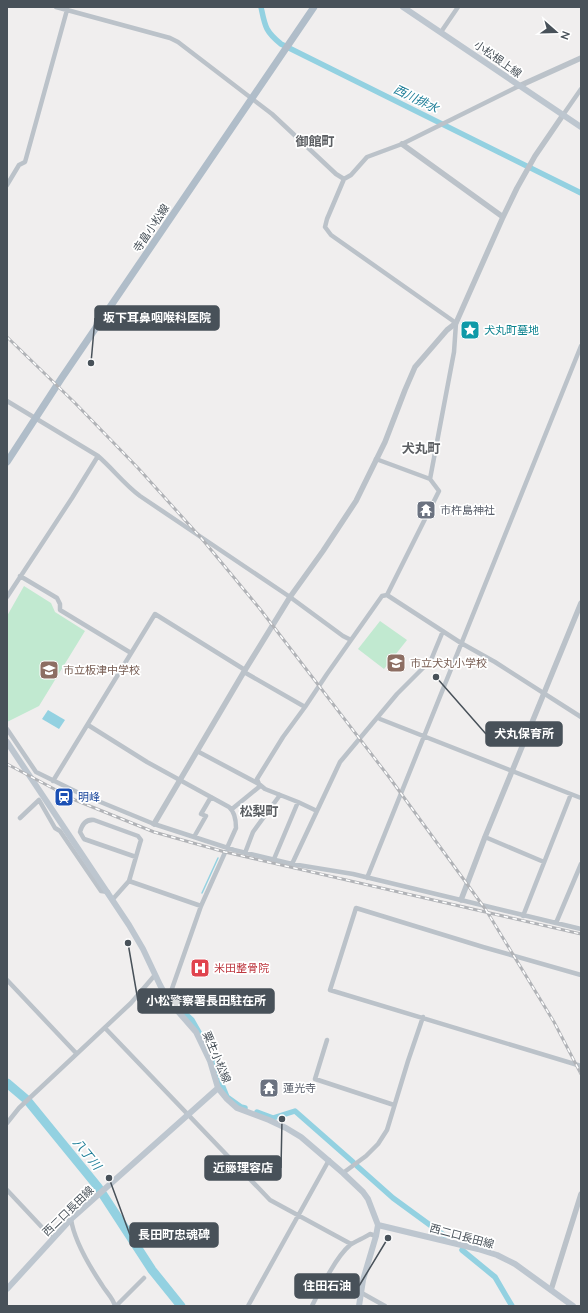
<svg xmlns="http://www.w3.org/2000/svg" width="588" height="1313" font-family="'Nunito Sans','Noto Sans JP',sans-serif">
  <rect width="100%" height="100%" fill="#f0eeee"/>
  <path fill="#c1e9d0" d="M24,586l27,17 4,9 30,19 -46,75 -32,16v-106z
    M380,621l27,19 -23,29 -26,-20z"/>
  <path fill="#93d1e1" d="M48,710l17,10 -6,9 -17,-10z"/>
  <g fill="none" stroke-linecap="round" stroke-linejoin="round">
    <path stroke="#93d1e1" stroke-width="1.5" d="M202,893l16,-35"/>
    <path stroke="#93d1e1" stroke-width="5.5" d="M261,7c4,19 4,24 20,37l300,149
      M176,1005l16,15 8,14
      M212,1060l15,37 14,10 4,1
      M257,1112l16,6 22,-7 58,51
      M357,1166l36,32 52,38
      M462,1250l33,27 17,29"/>
    <path stroke="#93d1e1" stroke-width="9" d="M7,1083l20,17 71,87 54,83 29,36"/>
    <path stroke="#bbc2c9" stroke-width="4.5" d="M56,7l114,31 8,4 94,72 64,60 8,5
      M441,32l17,-25
      M563,115l18,-26
      M7,185l12,-20 6,-3 42,-152
      M7,401l91,55c15,13 26,28 42,40l150,101 53,39 8,4
      M376,459l54,20 9,12 -52,104
      M430,479l24,-127 2,-29 -125,-88 -6,-8 2,-8 17,-40 7,-4 16,-18 35,-13 117,-58
      M20,576l37,22 3,6v6l71,43
      M7,597l65,-99 26,-42
      M244,672l61,35
      M380,719l201,79
      M88,725l59,37 82,45c6,5 7,13 7,21l-35,78 -33,94
      M7,729l29,43 45,22 73,30 80,26 58,14 61,10 228,55
      M197,751l62,33 6,5 33,13 19,9
      M53,781l102,-167 90,56
      M259,784l-2,-5 26,-42 22,-30 22,-33 55,-78 5,-1 74,48 34,19 86,55
      M232,809l27,-22v-3
      M20,818l19,-18 16,28 5,3 41,60 7,1
      M194,837l12,-21 -5,-2 10,-17
      M485,837l59,25
      M245,853l8,-21 27,-37
      M274,859l24,-57
      M292,864l48,-102 57,-68 34,-34 12,-29
      M367,878l214,-532
      M129,881l72,25
      M113,899l16,-18 11,-38 1,-3 -3,-4 -44,-16c-8,-1 -12,4 -14,12l4,7 52,18
      M523,916l48,-122
      M556,923l25,-59
      M581,975l-98,-28 -127,-39 -26,82 251,76
      M7,980l69,73
      M105,1028l165,172 81,44
      M327,1040l-12,39 79,26
      M7,1123l12,-15 112,-105 24,-28
      M343,1173l23,-17 12,-12 9,-14 21,-69 15,-44
      M7,1190l46,49
      M71,1219c3,21 19,48 31,66 4,7 11,13 13,21
      M360,1292l25,14
      M116,1306l28,-28
      M248,1306l81,-146
      M312,1306c9,-18 23,-48 38,-61 6,-4 14,-7 20,-11l6,2"/>
    <path stroke="#bbc2c9" stroke-width="5.5" d="M519,86l62,-28
      M402,144l101,73
      M154,824l91,-154 45,-73 33,-46 33,-50 29,-59 20,-52 10,-23 32,-37 9,-7 47,-106 14,-29 18,-32 28,-41
      M461,900l24,-63 96,-234
      M551,1290l30,-96"/>
    <path stroke="#bdc6cf" stroke-width="6" d="M403,7l178,120
      M7,742l122,183 14,24 17,36 8,15 28,32 14,29 8,27 9,11 10,9 32,12 17,8 15,9 42,36 20,19 5,7 10,26 -2,11 -13,44 -4,26
      M378,1225l100,24 19,6 18,9 58,42
      M7,1289l64,-70 147,-131"/>
    <path stroke="#b0bdc9" stroke-width="7" d="M7,462l54,-83 253,-372"/>
    <g stroke="#b1b3b7" stroke-width="3">
      <path id="rail" d="M7,337l67,65 64,66 64,71 58,70 129,168 97,133 68,112 27,52
        M7,764l68,36 79,32 71,20 356,82"/>
    </g>
    <use href="#rail" stroke="#fff" stroke-width="1.5" stroke-dasharray="4.5" stroke-linecap="butt"/>
  </g>
  <defs>
    <g id="sight-square" transform="scale(1)"><rect x="-9" y="-9" width="18" height="18" rx="4" fill="#0f9aa8" stroke="#fff"/><path d="M0-6L1.8-2.2L6-1.7L2.9 1.2L3.7 5.4L0 3.3L-3.7 5.4L-2.9 1.2L-6-1.7L-1.8-2.2Z" fill="#fff"/></g>
    <g id="temple-square" transform="scale(1)"><rect x="-9" y="-9" width="18" height="18" rx="4" fill="#6b7280" stroke="#fff"/><path d="M0-6L5-2H3V0L6.5 2.5H4V6H1.5V3h-3V6H-4V2.5H-6.5L-3 0V-2H-5Z" fill="#fff"/></g>
    <g id="school-square" transform="scale(1)"><rect x="-9" y="-9" width="18" height="18" rx="4" fill="#8d6e63" stroke="#fff"/><path d="M0-5L7-2L0 1L-7-2ZM-4 1L0 2.5L4 1V4Q0 6-4 4Z" fill="#fff"/></g>
    <g id="station-square" transform="scale(1)"><rect x="-9" y="-9" width="18" height="18" rx="4" fill="#1a4fb4" stroke="#fff"/><path d="M-3-6H3Q5-6 5-4V2Q5 4 3 4L4.5 6H3L1.5 4h-3L-3 6H-4.5L-3 4Q-5 4-5 2V-4Q-5-6-3-6ZM-3.5-4v3h7v-3ZM-3.5 1v1.5H-2V1ZM2 1v1.5H3.5V1Z" fill="#fff"/></g>
    <g id="hospital-square" transform="scale(1)"><rect x="-9" y="-9" width="18" height="18" rx="4" fill="#e0444e" stroke="#fff"/><path d="M-5-5h3v3.5h4V-5h3V5h-3V1.5h-4V5h-3Z" fill="#fff"/></g>
  </defs>
  <g fill-rule="evenodd">
    <use href="#sight-square" x="470" y="330"/>
    <use href="#temple-square" x="426" y="510"/>
    <use href="#school-square" x="396" y="663"/>
    <use href="#school-square" x="49" y="670"/>
    <use href="#station-square" x="64" y="797"/>
    <use href="#hospital-square" x="200" y="968"/>
    <use href="#temple-square" x="269" y="1088"/>
  </g>
  <g text-anchor="middle" stroke-width="3.5" stroke-linejoin="round" paint-order="stroke">
    <g font-size="11" fill="#485159" stroke="#fff">
      <text transform="translate(498 59) rotate(35)" y="4">小松根上線</text>
      <text transform="translate(151 228) rotate(-56)" y="4">寺畠小松線</text>
      <text transform="translate(217 1057) rotate(67)" y="4">粟生小松線</text>
      <text transform="translate(68 1211) rotate(-44)" y="4">西二口長田線</text>
      <text transform="translate(462 1236) rotate(15)" y="4">西二口長田線</text>
    </g>
    <g font-size="11" fill="#0d838f" stroke="#fff" text-anchor="start">
      <text x="484" y="334">犬丸町墓地</text>
    </g>
    <g font-size="11" fill="#5b616d" stroke="#fff" text-anchor="start">
      <text x="440" y="514">市杵島神社</text>
      <text x="283" y="1092">蓮光寺</text>
    </g>
    <g font-size="11" fill="#785e54" stroke="#fff" text-anchor="start">
      <text x="410" y="667">市立犬丸小学校</text>
      <text x="63" y="674">市立板津中学校</text>
    </g>
    <g font-size="11" fill="#164399" stroke="#fff" text-anchor="start">
      <text x="78" y="801">明峰</text>
    </g>
    <g font-size="11" fill="#be3a42" stroke="#fff" text-anchor="start">
      <text x="214" y="972">米田整骨院</text>
    </g>
    <g font-size="12" font-style="italic" fill="#1d7d97" stroke="#fff">
      <text transform="translate(416 99) rotate(26)" y="4">西川排水</text>
      <text transform="translate(87 1154) rotate(51)" y="4">八丁川</text>
    </g>
    <g font-size="13" font-weight="bold" fill="#5b5e62" stroke="#fff">
      <text x="315" y="146">御館町</text>
      <text x="421" y="453">犬丸町</text>
      <text x="259" y="816">松梨町</text>
    </g>
  </g>
  <path fill="none" stroke="#485159" stroke-width="1.5" d="M91 363L95 318M436 677L486 734M128 943L138 1001M282 1119L281 1168M109 1178L130 1235M388 1238L359 1286"/>
  <g fill="#485159" stroke="#fff" stroke-width="1.5">
    <circle cx="91" cy="363" r="4"/>
    <circle cx="436" cy="677" r="4"/>
    <circle cx="128" cy="943" r="4"/>
    <circle cx="282" cy="1119" r="4"/>
    <circle cx="109" cy="1178" r="4"/>
    <circle cx="388" cy="1238" r="4"/>
  </g>
  <g fill="#485159" stroke="#485159" stroke-width="1.5">
    <rect x="95" y="306" width="124" height="24" rx="4"/>
    <rect x="486" y="722" width="76" height="24" rx="4"/>
    <rect x="138" y="989" width="136" height="24" rx="4"/>
    <rect x="205" y="1156" width="76" height="24" rx="4"/>
    <rect x="130" y="1223" width="88" height="24" rx="4"/>
    <rect x="295" y="1274" width="64" height="24" rx="4"/>
  </g>
  <g font-size="12" text-anchor="middle" font-weight="bold" fill="#fff">
    <text x="157" y="322">坂下耳鼻咽喉科医院</text>
    <text x="524" y="738">犬丸保育所</text>
    <text x="206" y="1005">小松警察署長田駐在所</text>
    <text x="243" y="1172">近藤理容店</text>
    <text x="174" y="1239">長田町忠魂碑</text>
    <text x="327" y="1290">住田石油</text>
  </g>
  <rect width="588" height="1313" fill="none" stroke="#485159" stroke-width="16"/>
  <g transform="translate(556 32) rotate(110)" stroke="#ffffff" stroke-width="3" paint-order="stroke">
  <path d="M0-3L7 15L0 10L-7 15Z" fill="#485159"/>
  <text y="-6" font-size="11" font-weight="bold" text-anchor="middle" fill="#485159">N</text>
  </g>
</svg>
